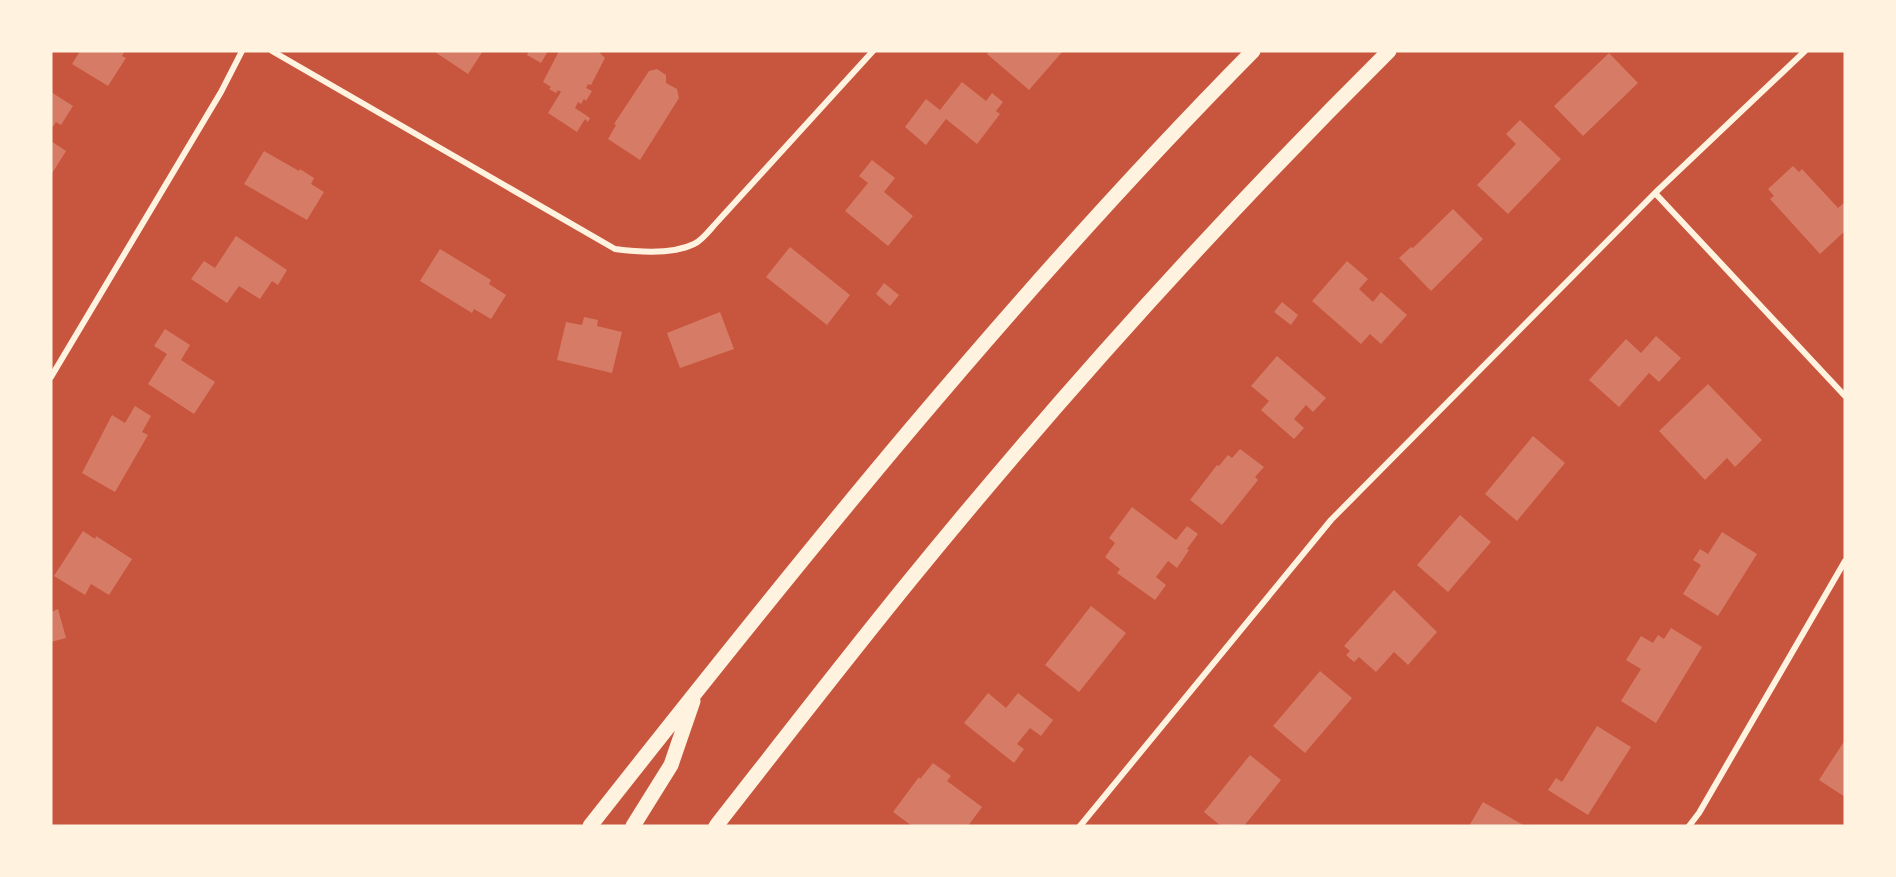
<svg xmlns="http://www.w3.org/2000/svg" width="1896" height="877" font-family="Rubik,sans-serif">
  <rect width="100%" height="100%" fill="#c8553d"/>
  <path fill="#d67c66" d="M80,51h45l-3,5 4,2 -18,28 -36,-22z
    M436,51h47l-15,23 -33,-22z
    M529,51h19l-7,12 -14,-8z
    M559,51h39l7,7 -14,27 -3,-1 -2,4 6,3 -6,10 -2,-2 -3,5 -3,-2 -3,6 15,10 -2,4 -3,-3 -8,13 -29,-19 13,-21 -3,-2 -2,3 -7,-4 2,-2 -8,-5z
    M989,51h74l-34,39 -42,-36z
    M1609,53l29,30 -55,53 -29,-30z
    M657,69l9,6v8l11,6 2,9 -39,62 -32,-21 8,-14 -2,-1 35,-53z
    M962,82l24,19 6,-8 11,9 -7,9 4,3 -23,30 -31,-25 -20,26 -21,-18 21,-28 14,11z
    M51,92l22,14 -12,19 -5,-3 -5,7z
    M1520,120l41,39 -53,55 -31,-29 39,-41 -10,-10z
    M51,141l15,10 -15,24z
    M264,151l35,20 1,-2 14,9 -3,6 13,8 -17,28 -63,-36z
    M872,160l23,18 -11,14 29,24 -25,30 -43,-35 23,-28 -9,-7z
    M1793,166l6,6 3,-3 36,39 7,-6v29l-25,23 -50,-55 4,-3 -6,-7z
    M1453,209l30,30 -52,52 -32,-33 12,-11 2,1z
    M236,236l51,34 -9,15 -6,-4 -12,18 -21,-13 -12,17 -36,-24 13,-18 11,7z
    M790,247l60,48 -23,30 -61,-48z
    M440,249l51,31 -2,4 17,11 -15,24 -17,-10 -2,4 -52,-32z
    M1347,261l21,18 -9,10 14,13 8,-10 26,23 -26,29 -11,-10 -9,10 -49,-43z
    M884,283l15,12 -9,11 -14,-12z
    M1282,302l16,13 -7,10 -17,-13z
    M720,312l14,37 -54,19 -13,-35z
    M584,317l14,3 -1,6 25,6 -10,41 -55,-13 9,-38 16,3z
    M165,329l25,16 -9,15 34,22 -21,32 -46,-30 19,-30 -13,-8z
    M1656,336l25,22 -22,24 -10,-9 -30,34 -30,-27 37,-41 15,14z
    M1277,356l49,42 -13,14 -7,-7 -12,14 10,9 -10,11 -33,-29 8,-9 -18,-15z
    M1708,384l54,56 -27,27 -8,-9 -22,22 -46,-49z
    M135,406l16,10 -9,16 6,3 -33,57 -33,-19 30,-58 13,8z
    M1533,436l32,27 -48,58 -32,-27z
    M1240,449l24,18 -9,10 3,3 -36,45 -32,-25 27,-35 2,1 9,-11 4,3z
    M1132,507l44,33 11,-14 11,8 -11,15 2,1 -12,18 -9,-7 -12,16 10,8 -11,15 -38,-27 3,-4 -15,-12 10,-14 -6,-5z
    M1460,515l31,27 -43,50 -31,-27z
    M83,531l12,8 1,-3 36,23 -23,36 -18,-11 -6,11 -31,-19z
    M1722,532l35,22 -39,62 -35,-22 18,-29 -8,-5 7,-11 8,5z
    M1394,590l43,42 -29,33 -14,-13 -18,20 -17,-15 -5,5 -8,-7 4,-4 -6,-5z
    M1091,606l35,27 -47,59 -34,-27z
    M58,609l8,29 -15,4v-30z
    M1671,628l31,19 -46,76 -35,-22 20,-32 -15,-9 15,-24 12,7 5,-8 6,4z
    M1320,671l32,27 -47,55 -32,-27z
    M988,693l18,15 12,-15 35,27 -12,16 -11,-8 -13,16 7,5 -10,14 -50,-40z
    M1597,726l34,21 -43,68 -40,-25 8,-12 6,4z
    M1845,740v57l-26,-17z
    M1250,755l31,25 -37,46h-23l-17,-14z
    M933,763l18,13 -4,5 35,26 -14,19h-56l-19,-14 26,-35 1,2z
    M1483,802l42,24h-56z"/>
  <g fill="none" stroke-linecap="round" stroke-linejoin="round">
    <path stroke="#fff3e0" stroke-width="6" d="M272,51l343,198c23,3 57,6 79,-5 9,-4 17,-16 24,-23l155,-170
      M1655,193l190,203
      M51,377l170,-285 21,-41
      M1080,826l251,-306 324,-327 150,-142
      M1689,826l10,-13 146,-252"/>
    <path stroke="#fff3e0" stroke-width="15" d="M590,826c210,-267 424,-533 663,-775
      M633,826l38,-61 22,-64
      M716,826c65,-83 129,-166 195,-247 150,-184 310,-361 478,-528"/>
  </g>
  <rect width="1896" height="877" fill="none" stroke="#fff3e0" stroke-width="105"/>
</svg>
